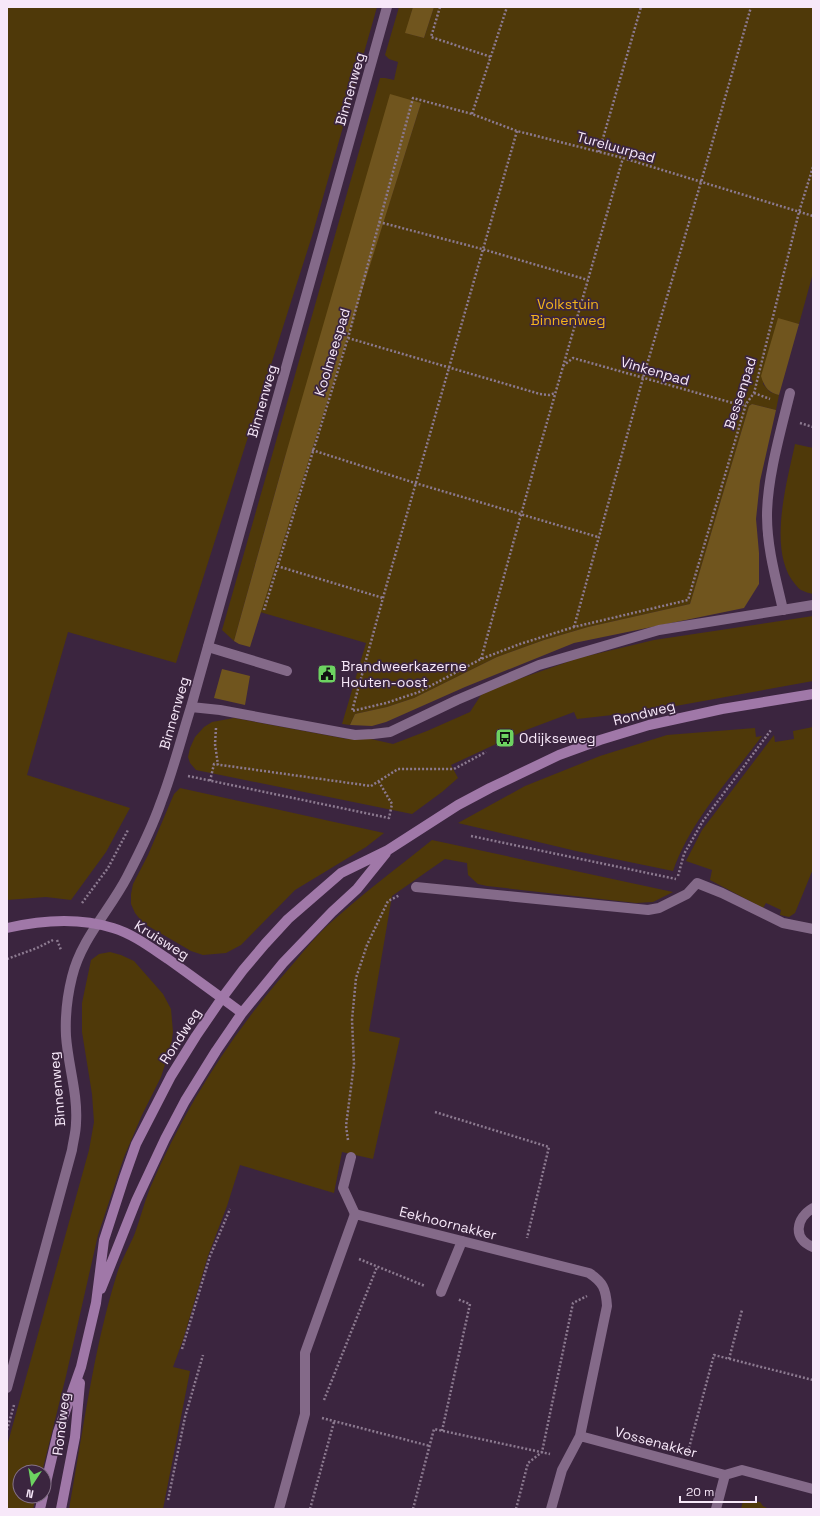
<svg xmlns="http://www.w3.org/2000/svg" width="820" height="1516" font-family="'Space Grotesk',sans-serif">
  <rect width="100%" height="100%" fill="#3b253f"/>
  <path fill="#4f3909" d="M7,7h370l-65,229 -136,427 -108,-31 -41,143 103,33 -24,44 -35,48 -25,-3 -39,3z
    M399,7h14l-7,26 18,5 10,-31h379v266l-14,51 -21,-5 -15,65 7,8 9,3 -3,15 -24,-6 -3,2 -59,198 -102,23 -44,13 -47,17 -83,41 -27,9 -32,7 -5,11 -8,-1 24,-81 -106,-31 161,-509 -136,354 -51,184 -12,-11 158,-552h5l9,2 4,-18 -9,-3 -4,-4z
    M795,444l18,4v146c-4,-1 -8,-2 -12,-4 -2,-1 -4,-4 -6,-6 -28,-33 -8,-102 0,-140z
    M813,616v65l-165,30 -71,8 -3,-7 -48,18 -75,35 7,13 -16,14 -30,22 -216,-44 -6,-7 -2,-6 2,-9 5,-11 9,-10 8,-5 22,-4 113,21h24l22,5 34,-13 43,-19 11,-17 29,-13 69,-24 75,-18z
    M813,727v142l-18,44 -6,4 -9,-2 1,-5 -15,-7 -3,5 -53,-28 2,-10 -26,-9 16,-31 72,-95 1,7 19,-3 -1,-8z
    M755,728l1,9 6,-1c-32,43 -71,84 -89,135l-97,-20 -118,-28 67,-37 75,-30 67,-21z
    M180,788l204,45 -18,14 -71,43 -54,55 -15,8 -23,2 -12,-4 -48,-28 -8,-10 -4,-9v-10l2,-10 15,-29 26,-61z
    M432,840l241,52 -20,10 -17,1 -149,-17 -9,-2 -10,-9 -1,-12 -22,-4 -53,37 -23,135 31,7 -27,121 -31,-7 -8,41 -94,-28 -13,41 -19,50 -25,84 -10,27 17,4 -27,138h-94c14,-77 24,-157 47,-232 4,-15 13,-29 19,-44 5,-14 9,-30 15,-45 34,-79 80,-152 136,-216 14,-16 27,-33 42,-47 33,-30 69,-57 104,-85z
    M110,952l11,3 13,6 29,33 8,15 2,23 -2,14 -10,31 -19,38 -18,42 -26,78 -32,141 -24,96h-22v24h16l-3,13h-26v-63l82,-296 5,-28 -2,-28 -10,-62v-29l9,-43 8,-6z
    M743,1500l17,2 3,4 6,3h-28z"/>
  <path fill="#70551e" d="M413,7h21l-10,31 -19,-5z
    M390,94l31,9 -171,544 -11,-3 -5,-3 51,-184z
    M778,318l21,6 -20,71c-11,-2 -15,-9 -18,-19z
    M752,404l24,6 -16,71 -4,38 3,34v31l-15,24 -170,35 -109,44 -79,35 -14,4 -22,-1 5,-11 32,-7 27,-9 83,-41 47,-17 44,-13 102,-23 59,-198z
    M222,669l28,7 -5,29 -31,-7z"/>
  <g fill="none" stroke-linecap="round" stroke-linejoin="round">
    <path stroke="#8c7a90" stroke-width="2.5" stroke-dasharray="2 2" stroke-linecap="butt" d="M440,7l-9,30 60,20
      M472,114l35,-107
      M517,131l-131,456 -34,124 34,-8 33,-11 62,-33 39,-15 54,-17 114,-27 58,-196 8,-11 45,-181 14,-45
      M599,152l42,-145
      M379,222l103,27 106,31
      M348,338l192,56 9,1 6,-2
      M563,366l10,-8 167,47 6,-1
      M754,393l16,6
      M800,423l13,4
      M312,450l103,33 183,54
      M277,566l106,32
      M264,610l84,-272 65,-240 59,16 45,17 106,27 190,58
      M574,627l69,-249 58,-196 50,-175
      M481,659l56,-202 86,-299
      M216,728l-1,16 3,21
      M188,776l201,42 3,-14 -13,-22
      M210,781l4,-17 157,22 27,-17h56l32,-17
      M471,836l205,43
      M678,876l6,-22 19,-33 68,-91
      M82,903l26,-35 20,-38
      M57,940l4,10
      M7,959l30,-11 16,-8
      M435,1112l114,35 -22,91
      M348,1140l-2,-14 8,-62 -2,-44 4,-42 11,-33 21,-44 12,-6
      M359,1259l66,27
      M182,1349l28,-93 20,-47
      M729,1359l13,-49
      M324,1400l53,-133
      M322,1418l108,28
      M7,1430l7,-25
      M442,1431l28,-127 -13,-5
      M689,1448l25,-93 99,25
      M168,1500l17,-83 18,-62
      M310,1509l24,-87
      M413,1509l21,-80 116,25
      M516,1509l12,-46 14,-11 31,-149 14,-7"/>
    <path stroke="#846a89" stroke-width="10" d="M783,610c-7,-31 -16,-62 -16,-94 0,-38 14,-86 23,-123
      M208,647l79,24
      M351,1157l-8,31 12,26
      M441,1292l21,-51"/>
    <path stroke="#846a89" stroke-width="10" d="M191,707l29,3 135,25 18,-1 17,-2 67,-32 82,-35 120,-35 154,-25
      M416,887l232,23 11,-2 28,-14 10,-11 25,10 61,30 30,6
      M813,1208c-17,10 -21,31 0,39
      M7,1388l65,-238c1,-8 4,-18 4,-27 2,-29 -8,-58 -10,-87 -1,-20 1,-39 6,-59 9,-38 38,-67 55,-100 13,-25 25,-49 34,-75 12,-31 20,-63 30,-95l196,-700
      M580,1436l145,39 17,-5 71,19
      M279,1509l26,-95v-61l50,-139 234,59c14,9 17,16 18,33l-27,130 -18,34 -11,39
      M716,1509l9,-34"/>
    <path stroke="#a078a8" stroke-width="10" d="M7,928c35,-8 71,-11 106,0 20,6 37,19 55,31 25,18 50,36 74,54
      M101,1289l35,-88 29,-62 20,-38 31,-50 26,-38 41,-50 49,-51 25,-23 29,-36
      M44,1491l14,-59 23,-65 15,-64 8,-63 20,-62 12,-34 35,-68 25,-40 26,-38 21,-28 22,-26 23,-25 53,-46 47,-23 70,-45 32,-17 69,-33 41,-15 49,-15 73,-16 91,-15
      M40,1509l3,-13
      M61,1509l14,-72 5,-54"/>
  </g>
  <defs>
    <g id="civic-square" transform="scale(1)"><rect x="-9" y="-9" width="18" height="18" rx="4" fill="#6dd361" stroke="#3b253f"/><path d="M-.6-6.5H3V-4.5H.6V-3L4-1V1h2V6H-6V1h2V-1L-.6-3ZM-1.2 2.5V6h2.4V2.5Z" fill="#111"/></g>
    <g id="bus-square" transform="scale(1)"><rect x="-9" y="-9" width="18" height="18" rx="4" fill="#6dd361" stroke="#3b253f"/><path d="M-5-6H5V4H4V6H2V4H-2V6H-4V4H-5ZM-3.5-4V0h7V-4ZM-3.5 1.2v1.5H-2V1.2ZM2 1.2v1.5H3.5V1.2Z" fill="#111"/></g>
  </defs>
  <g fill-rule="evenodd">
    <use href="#civic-square" x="327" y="674"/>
    <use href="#bus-square" x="505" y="738"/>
  </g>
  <g text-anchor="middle" stroke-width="3.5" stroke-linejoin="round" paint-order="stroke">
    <g font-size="14" fill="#f7e8f9" stroke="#3b253f">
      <text transform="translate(350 89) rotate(-74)" y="5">Binnenweg</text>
      <text transform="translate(616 147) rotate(16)" y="5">Tureluurpad</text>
      <text transform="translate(332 352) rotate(-73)" y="5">Koolmeespad</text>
      <text transform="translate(655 371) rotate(16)" y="5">Vinkenpad</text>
      <text transform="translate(740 393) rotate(-72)" y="5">Bessenpad</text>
      <text transform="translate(262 401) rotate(-74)" y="5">Binnenweg</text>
      <text transform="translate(174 713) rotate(-74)" y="5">Binnenweg</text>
      <text transform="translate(644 713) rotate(-14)" y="5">Rondweg</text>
      <text transform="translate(162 940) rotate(32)" y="5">Kruisweg</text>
      <text transform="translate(180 1036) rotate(-57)" y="5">Rondweg</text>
      <text transform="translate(57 1089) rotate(-95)" y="5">Binnenweg</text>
      <text transform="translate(448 1223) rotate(14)" y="5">Eekhoornakker</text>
      <text transform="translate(61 1424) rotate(-83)" y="5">Rondweg</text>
      <text transform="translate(656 1442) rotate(15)" y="5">Vossenakker</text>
    </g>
    <g font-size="14" fill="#f4b41b" stroke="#3b253f">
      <text x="568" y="309">Volkstuin<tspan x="568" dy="16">Binnenweg</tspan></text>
    </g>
    <g font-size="14" fill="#f7e8f9" stroke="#3b253f" text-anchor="start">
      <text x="341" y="671">Brandweerkazerne<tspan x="341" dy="16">Houten-oost</tspan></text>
      <text x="519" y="743">Odijkseweg</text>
    </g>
  </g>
  <rect width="820" height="1516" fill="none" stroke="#f7e8f9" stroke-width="16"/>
  <g transform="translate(32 1484) rotate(192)"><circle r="19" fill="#3b253f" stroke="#867389"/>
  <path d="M0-3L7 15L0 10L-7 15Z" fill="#6dd361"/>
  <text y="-6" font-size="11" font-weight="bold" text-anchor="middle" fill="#f7e8f9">N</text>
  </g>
  <path d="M680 1496v6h76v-6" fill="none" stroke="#f7e8f9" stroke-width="2"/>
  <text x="686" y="1496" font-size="12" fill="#f7e8f9" stroke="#3b253f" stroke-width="3" paint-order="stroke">20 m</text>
</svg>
